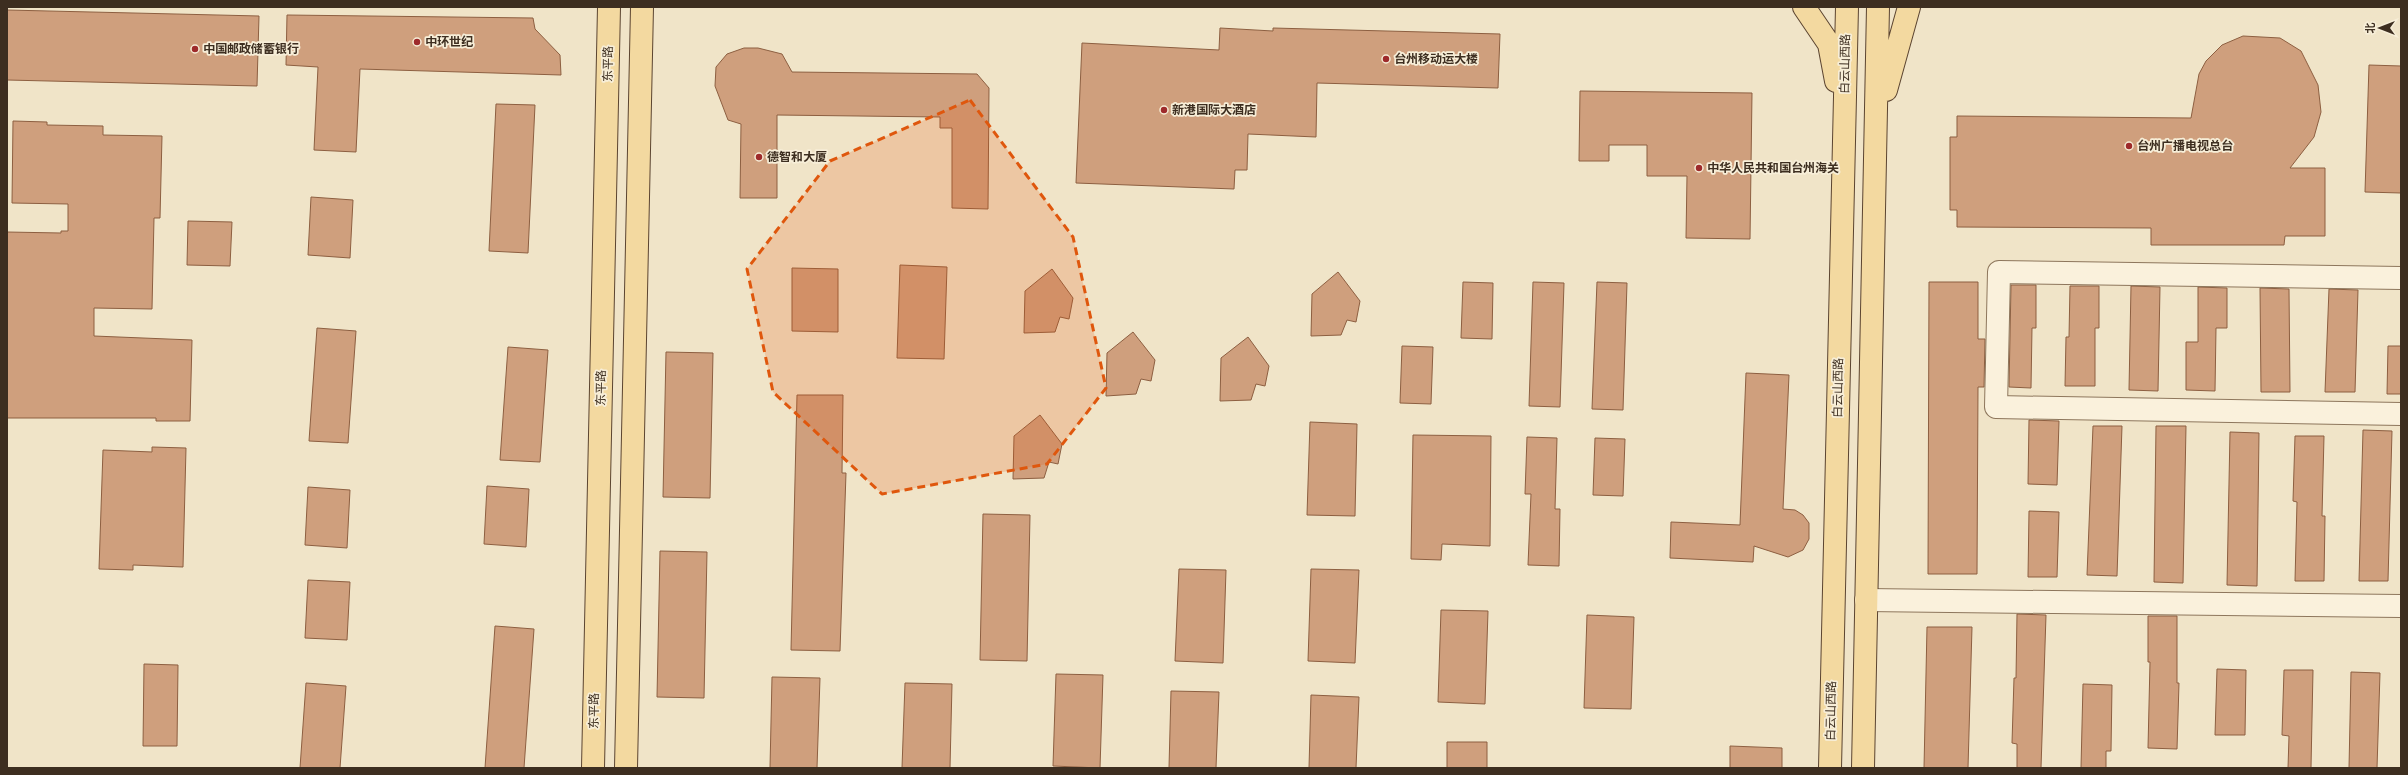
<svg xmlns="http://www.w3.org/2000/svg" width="2408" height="775" font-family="'Source Serif 4','Noto Sans SC',serif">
  <rect width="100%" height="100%" fill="#f0e4c8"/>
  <path fill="#cf9f7d" stroke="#8d5f41" d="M7,10l252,6 -2,70 -250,-6z
    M287,15l246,3 2,11 25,26 1,20 -201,-6 -4,83 -42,-2 4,-83 -32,-2z
    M1220,28l53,3v-3l227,6 -2,54 -181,-5 -1,54 -68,-3 -1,36h-12l-1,19 -158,-6 6,-140 137,7z
    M2243,36l37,2 21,13 17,34 3,27 -7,25 -24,31h35v68h-40l-1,9h-133v-17l-194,-1v-17h-7v-73h7v-21l234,2 8,-44 7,-13 16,-16z
    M744,48h14l24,6 10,18 185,2 12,14 -1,121 -36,-1v-80h-12v-11l-163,-2v83h-37l1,-74 -13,-4 -13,-34 1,-19 11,-13z
    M2369,65l32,1v127l-36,-1z
    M1580,91l172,2 -2,146 -64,-1 1,-62h-40v-31h-38v16h-30z
    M496,104l39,1 -7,148 -39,-2z
    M13,121l34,1v3l56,1v9l59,1 -2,82h-6l-2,91 -58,-1v28l98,4 -2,81h-34v-3h-149v-186l54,1v-2h7v-27l-56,-1z
    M311,197l42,3 -3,58 -42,-3z
    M188,221l44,1 -2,44 -43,-1z
    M900,265l47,2 -3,92 -47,-1z
    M792,268l46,1v63l-46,-1z
    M1052,269l21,29 -4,21 -9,-2 -5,15 -31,1 1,-42z
    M1338,272l22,29 -4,21 -9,-2 -6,15 -30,1 1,-42z
    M1463,282l30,1 -1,56 -31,-1z
    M1533,282l31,1 -4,124 -31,-1z
    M1597,282l30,1 -4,127 -31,-1z
    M1929,282h49v57h7l-1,48h-6l-1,187h-49z
    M2011,285h25v43h-4l-1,60 -22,-1z
    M2070,286h29v42h-4v58h-30l1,-49h3z
    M2131,286l29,1 -2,104 -29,-1z
    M2198,287l29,1v40h-11l-1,63 -29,-1v-48h12z
    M2260,288l29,1 1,103h-29z
    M2329,289l29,1 -3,102h-30z
    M317,328l39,3 -8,112 -39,-2z
    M1133,332l22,28 -4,21 -10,-2 -5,15 -30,2 1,-43z
    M1248,337l21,29 -4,20 -9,-2 -5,16 -31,1 1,-43z
    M1402,346l31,1 -2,57 -31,-1z
    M2388,346h13v48h-14z
    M508,347l40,3 -8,112 -40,-2z
    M666,352l47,1 -3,145 -47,-1z
    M1746,373l43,2 -6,134 12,1 8,5 6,8v16l-6,11 -15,7 -34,-11 -1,16 -83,-4 1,-36 69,3z
    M797,395h46l-1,78h4l-6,178 -49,-1z
    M1040,415l22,29 -4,20 -9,-2 -5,16 -31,1 1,-43z
    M2029,420l30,1 -2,64 -29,-1z
    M1310,422l47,2 -2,92 -48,-1z
    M2093,426h29l-5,150 -30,-1z
    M2156,426h30l-3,157 -29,-1z
    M2363,430l29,1 -4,150h-29z
    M2230,432l29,1 -2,153 -30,-1z
    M1413,435l78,1 -1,110 -48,-2 -1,16 -30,-1z
    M2295,436h29l-2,80h3l-1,65h-29l2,-79 -4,-1z
    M1527,437l30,1 -2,71h5l-1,57 -31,-1 3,-71h-6z
    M1595,438l30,1 -2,57 -30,-1z
    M152,447l34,1 -3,119 -50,-2v5l-34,-1 4,-119 49,2z
    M487,486l42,3 -3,58 -42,-3z
    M308,487l42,3 -3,58 -42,-3z
    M2029,511l30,1 -2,65h-29z
    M983,514l47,1 -3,146 -47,-1z
    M660,551l47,1 -3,146 -47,-1z
    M1179,569l47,1 -3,93 -48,-2z
    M1311,569l48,1 -4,93 -47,-2z
    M308,580l42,2 -3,58 -42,-2z
    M1441,610l47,1 -3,93 -47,-2z
    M2017,614l29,1 -5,153h-24v-24l-5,-1 2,-65h2z
    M1587,615l47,2 -3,92 -47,-1z
    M2148,616h29v67h2l-2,66 -29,-1 2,-86h-2z
    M495,626l39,3 -10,139h-39z
    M1927,627h45l-4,141h-44z
    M144,664l34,1 -1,81h-34z
    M2217,669l29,1 -1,65h-30z
    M2284,670h29l-2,98h-23l1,-32 -7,-1z
    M2351,672l29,1 -3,95h-28z
    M1056,674l47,1 -3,93 -47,-2z
    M772,677l48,1 -3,90h-47z
    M306,683l40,3 -6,82h-40z
    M905,683l47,1 -2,84h-48z
    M2083,684l29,1 -1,66h-5v17h-25z
    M1171,691l48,1 -3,76h-47z
    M1311,695l48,2 -3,71h-47z
    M1447,742h40v26h-40z
    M1730,746l52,2v20h-52z"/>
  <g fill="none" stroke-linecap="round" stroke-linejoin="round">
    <g stroke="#8d765c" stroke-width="24">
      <path id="minor" d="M2401,278l-402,-6 -3,135 405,7
        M1866,600l535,6"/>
    </g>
    <g stroke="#5b4430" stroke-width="24">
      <path id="major" d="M1804,7l25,37 7,37
        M1886,90l23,-83
        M593,768l16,-761
        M626,768l16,-761
        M1830,768l17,-761
        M1863,768l15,-761"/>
    </g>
    <use href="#minor" stroke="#faf1dc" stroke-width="22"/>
    <use href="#major" stroke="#f3d9a0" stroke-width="22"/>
  </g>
  <path fill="#df570d" fill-opacity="0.2" stroke="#df570d" stroke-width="3" stroke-dasharray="8 5" stroke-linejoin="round" d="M970,100l103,137 33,151 -59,76 -165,30 -109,-102 -26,-123 83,-108z"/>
  <g fill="#9e2a2b" stroke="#f7eed8" stroke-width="1.5">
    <circle cx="417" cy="42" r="4"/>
    <circle cx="195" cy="49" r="4"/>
    <circle cx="1386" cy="59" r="4"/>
    <circle cx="1164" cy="110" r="4"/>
    <circle cx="2129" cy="146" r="4"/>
    <circle cx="759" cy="157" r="4"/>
    <circle cx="1699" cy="168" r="4"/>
  </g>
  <g text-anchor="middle" stroke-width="3.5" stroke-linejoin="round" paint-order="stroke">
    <g font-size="12" font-weight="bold" fill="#3d2e20" stroke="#f7eed8" text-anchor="start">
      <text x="425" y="46">中环世纪</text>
      <text x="203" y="53">中国邮政储蓄银行</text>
      <text x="1394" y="63">台州移动运大楼</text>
      <text x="1172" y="114">新港国际大酒店</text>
      <text x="2137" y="150">台州广播电视总台</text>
      <text x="767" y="161">德智和大厦</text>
      <text x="1707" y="172">中华人民共和国台州海关</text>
    </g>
    <g font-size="12" fill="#3d2e20" stroke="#f7eed8">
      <text transform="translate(608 64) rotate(-89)" y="4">东平路</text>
      <text transform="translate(1845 64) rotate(-89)" y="4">白云山西路</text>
      <text transform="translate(601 388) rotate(-89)" y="4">东平路</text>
      <text transform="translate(1838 388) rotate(-89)" y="4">白云山西路</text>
      <text transform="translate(594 711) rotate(-89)" y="4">东平路</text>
      <text transform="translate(1831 711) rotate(-89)" y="4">白云山西路</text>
    </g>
  </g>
  <rect width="2408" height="775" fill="none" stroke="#3d2e20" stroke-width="16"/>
  <g transform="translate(2380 28) rotate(270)" stroke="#f7eed8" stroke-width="3" paint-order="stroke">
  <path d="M0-3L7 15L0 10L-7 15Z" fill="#3d2e20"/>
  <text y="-6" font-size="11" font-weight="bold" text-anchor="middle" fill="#3d2e20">北</text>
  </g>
</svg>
